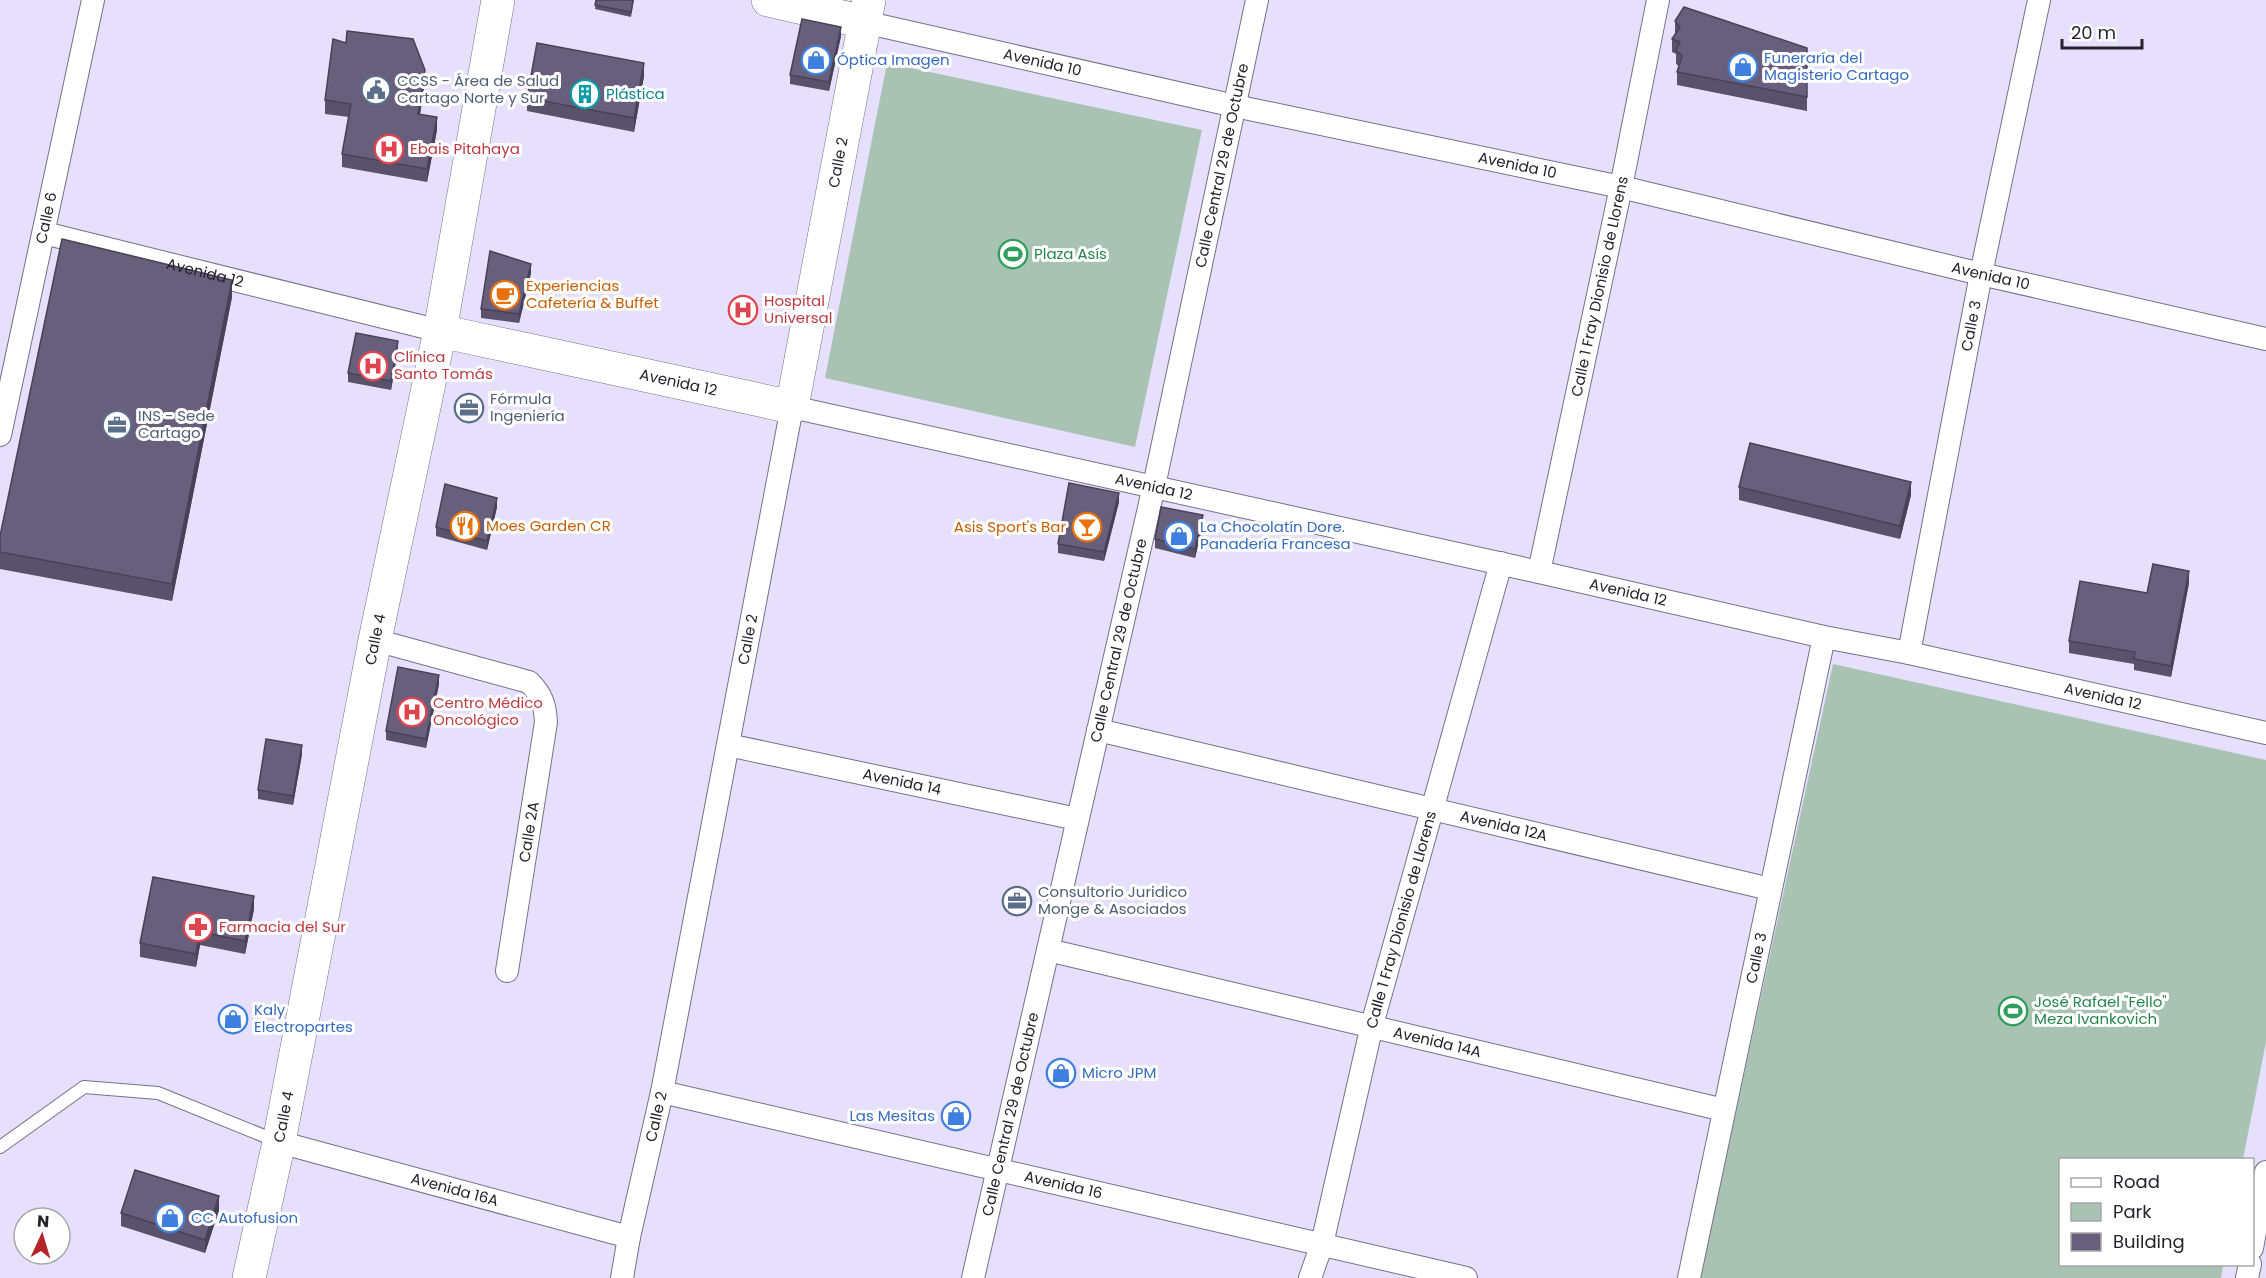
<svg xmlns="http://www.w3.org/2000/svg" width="2266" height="1278" font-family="Poppins,sans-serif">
  <rect width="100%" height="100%" fill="#e7e0fc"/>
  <path fill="#a8c3b3" d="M887,63l315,67 -67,317 -310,-69z
    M1833,664l433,96v282l-23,117 -183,1v104l163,1 -2,13h-521z"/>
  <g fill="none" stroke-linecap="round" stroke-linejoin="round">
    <g stroke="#767088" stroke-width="14">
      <path id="lane" d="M0,1147l84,-60 74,6 121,49"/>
    </g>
    <g stroke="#767088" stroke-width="24">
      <g id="street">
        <path id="s1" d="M864,22l371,84 386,81 360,87 285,65"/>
        <path id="s2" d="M44,233l396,98"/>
        <path id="s3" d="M0,435l93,-435"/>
        <path id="s4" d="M1539,572l82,-385 37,-187"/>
        <path d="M375,640l154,42c13,13 16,23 17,40l-39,249"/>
        <path id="s5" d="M1909,653l72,-379 58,-274"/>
        <path id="s6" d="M1098,730l672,159"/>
        <path id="s7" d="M728,745l349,74"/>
        <path id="s8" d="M1048,950l676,160"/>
        <path id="s9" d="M662,1092l804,186"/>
        <path id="s10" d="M279,1142l350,95"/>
        <path d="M2252,1248l14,-76"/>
        <path id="s11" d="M622,1278l7,-41 33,-145 130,-685 747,165 285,65 85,16 357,80"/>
        <path id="s12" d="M973,1278l181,-792 103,-486"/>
        <path id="s13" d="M1310,1278l12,-34 50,-219 129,-462"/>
        <path id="s14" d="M1689,1278l135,-641"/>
        <path d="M2247,1278l3,-14"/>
      </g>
    </g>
    <g stroke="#767088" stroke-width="34">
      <g id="secondary">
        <path d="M768,0l96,22"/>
        <path id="s15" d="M440,331l352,76 77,-407"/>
        <path id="s16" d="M249,1278l30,-136 96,-502 65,-309 58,-331"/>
      </g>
    </g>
    <use href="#lane" stroke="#fff" stroke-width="12"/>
    <use href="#street" stroke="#fff" stroke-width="22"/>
    <use href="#secondary" stroke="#fff" stroke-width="33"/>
  </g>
  <path fill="#59526b" d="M596,0h38l-3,17 -36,-8z
    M1675,21l132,27v63l-130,-26v-13l2,-6 -3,-2v-10l-4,-2v-13l3,-5z
    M841,36l-12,55 -39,-7v-9z
    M644,76l-10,56 -107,-21v-13z
    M425,83l-5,31 17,16 -10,52 -85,-15v-13l7,-37 -24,-3v-14z
    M531,273l-12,50 -38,-5v-9z
    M232,297l-60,304 -172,-32v-33z
    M398,350l-7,40 -43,-8v-9z
    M1739,487l172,8 -11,44 -161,-39z
    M1119,502l-15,59 -46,-8v-9z
    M497,507l-10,43 -51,-14v-9z
    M1203,524l-8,34 -40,-10v-9z
    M2189,583l-18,94 -37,-7v-6l-65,-11v-12l78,-48z
    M439,684l-13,64 -40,-8v-9z
    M302,754l-9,51 -35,-6v-9z
    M254,909l-9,45 -45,-9 -4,22 -56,-10v-14z
    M219,1210l-14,43 -84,-27v-13z"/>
  <path fill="#484257" d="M841,27v9l-12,55v-9z
    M644,63v13l-10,56v-14z
    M425,70v13l-7,44v-13z
    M437,117v13l-10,52v-13z
    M531,264v9l-12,50v-9z
    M232,280v17l-60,304v-17z
    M398,341v9l-7,40v-9z
    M1911,482v13l-11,44v-13z
    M1119,493v9l-15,59v-9z
    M497,498v9l-10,43v-9z
    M1203,515v9l-8,34v-9z
    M2189,571v12l-18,94v-11z
    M439,675v9l-13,64v-9z
    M302,745v9l-9,51v-9z
    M254,896v13l-9,45v-13z
    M200,932v13l-4,22v-13z
    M219,1196v14l-14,43v-13z"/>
  <path fill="#675f7c" stroke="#484257" stroke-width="1.5" d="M596,0h37l-2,12 -36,-7z
    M1684,7l123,41v49l-130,-25 5,-16 -6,-6 4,-8 -8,-3 8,-12 -5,-6z
    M802,19l39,8 -12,55 -39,-7z
    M347,31l66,8 12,31 -7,44 19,3 -10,52 -85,-15 9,-50 -26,-4 8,-61 13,4z
    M537,43l107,20 -10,55 -107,-20z
    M62,239l170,41 -60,304 -172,-32v-16z
    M490,251l41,13 -12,50 -38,-5z
    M356,333l42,8 -7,40 -43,-8z
    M1750,443l161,39 -11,44 -161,-39z
    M1069,483l50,10 -15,59 -46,-8z
    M445,484l52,14 -10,43 -51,-14z
    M1161,507l42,8 -8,34 -40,-10z
    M2153,564l36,7 -18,95 -37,-7 1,-7 -66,-11 11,-60 67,12z
    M398,667l41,8 -13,64 -40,-8z
    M266,739l36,6 -9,51 -35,-6z
    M153,877l101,19 -9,45 -45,-9 -4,22 -56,-11z
    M135,1170l84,26 -14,44 -84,-27z"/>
  <defs>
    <g id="shop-ring" transform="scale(1.5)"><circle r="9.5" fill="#fff" stroke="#3f7fe0" stroke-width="1.5"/><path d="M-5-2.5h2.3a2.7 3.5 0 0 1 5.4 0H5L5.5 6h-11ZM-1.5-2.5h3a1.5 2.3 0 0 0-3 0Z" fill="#3f7fe0"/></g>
    <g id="civic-ring" transform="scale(1.5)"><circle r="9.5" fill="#fff" stroke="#5c6f8a" stroke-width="1.5"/><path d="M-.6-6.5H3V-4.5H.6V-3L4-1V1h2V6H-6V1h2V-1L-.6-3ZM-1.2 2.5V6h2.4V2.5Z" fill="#5c6f8a"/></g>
    <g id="building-ring" transform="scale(1.5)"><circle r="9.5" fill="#fff" stroke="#0f9aa8" stroke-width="1.5"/><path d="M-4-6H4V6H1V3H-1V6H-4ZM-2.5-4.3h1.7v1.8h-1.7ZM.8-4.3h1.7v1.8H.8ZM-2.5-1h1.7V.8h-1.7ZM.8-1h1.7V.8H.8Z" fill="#0f9aa8"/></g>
    <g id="hospital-ring" transform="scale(1.5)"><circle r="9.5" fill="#fff" stroke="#e0444e" stroke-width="1.5"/><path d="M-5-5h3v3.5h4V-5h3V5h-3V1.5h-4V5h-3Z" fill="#e0444e"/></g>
    <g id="stadium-ring" transform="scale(1.5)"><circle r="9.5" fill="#fff" stroke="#2e9e5b" stroke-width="1.5"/><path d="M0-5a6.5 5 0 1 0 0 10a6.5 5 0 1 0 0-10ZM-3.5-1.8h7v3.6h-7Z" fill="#2e9e5b"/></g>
    <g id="cafe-ring" transform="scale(1.5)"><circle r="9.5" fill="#fff" stroke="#e8710a" stroke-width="1.5"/><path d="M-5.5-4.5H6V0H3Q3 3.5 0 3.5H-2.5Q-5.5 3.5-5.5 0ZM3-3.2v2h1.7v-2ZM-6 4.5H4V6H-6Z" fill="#e8710a"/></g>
    <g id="office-ring" transform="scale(1.5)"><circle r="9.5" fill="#fff" stroke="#5c6f8a" stroke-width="1.5"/><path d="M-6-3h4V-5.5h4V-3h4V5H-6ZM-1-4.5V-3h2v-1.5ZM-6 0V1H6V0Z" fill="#5c6f8a"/></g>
    <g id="restaurant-ring" transform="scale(1.5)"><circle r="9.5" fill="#fff" stroke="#e8710a" stroke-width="1.5"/><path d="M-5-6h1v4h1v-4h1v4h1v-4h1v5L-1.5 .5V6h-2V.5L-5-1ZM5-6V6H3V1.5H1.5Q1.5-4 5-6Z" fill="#e8710a"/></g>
    <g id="bar-ring" transform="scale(1.5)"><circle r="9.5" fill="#fff" stroke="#e8710a" stroke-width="1.5"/><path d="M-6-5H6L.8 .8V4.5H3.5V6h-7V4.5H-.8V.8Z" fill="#e8710a"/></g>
    <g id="pharmacy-ring" transform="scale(1.5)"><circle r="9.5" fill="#fff" stroke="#e0444e" stroke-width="1.5"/><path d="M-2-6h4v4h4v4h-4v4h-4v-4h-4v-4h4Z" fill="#e0444e"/></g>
  </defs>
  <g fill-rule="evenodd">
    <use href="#shop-ring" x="816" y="60"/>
    <use href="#shop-ring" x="1743" y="67"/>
    <use href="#civic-ring" x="376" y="90"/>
    <use href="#building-ring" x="585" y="94"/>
    <use href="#hospital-ring" x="389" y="149"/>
    <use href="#stadium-ring" x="1013" y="254"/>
    <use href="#cafe-ring" x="505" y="295"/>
    <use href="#hospital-ring" x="743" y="310"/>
    <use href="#hospital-ring" x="373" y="366"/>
    <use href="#office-ring" x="469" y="408"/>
    <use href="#office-ring" x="117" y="425"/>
    <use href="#restaurant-ring" x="465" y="526"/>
    <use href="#bar-ring" x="1087" y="527"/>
    <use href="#shop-ring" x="1179" y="536"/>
    <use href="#hospital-ring" x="412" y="712"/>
    <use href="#office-ring" x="1017" y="901"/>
    <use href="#pharmacy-ring" x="198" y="927"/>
    <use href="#stadium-ring" x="2013" y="1011"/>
    <use href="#shop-ring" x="233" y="1019"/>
    <use href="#shop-ring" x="1061" y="1073"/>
    <use href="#shop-ring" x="956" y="1116"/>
    <use href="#shop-ring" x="170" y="1218"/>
  </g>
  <g text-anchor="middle" stroke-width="6" stroke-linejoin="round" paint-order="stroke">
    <g font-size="15" fill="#366cbe" stroke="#fff" text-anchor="start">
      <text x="1764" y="63">Funeraría del<tspan x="1764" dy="17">Magisterio Cartago</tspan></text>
      <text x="837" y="65">Óptica Imagen</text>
      <text x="1200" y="532">La Chocolatín Dore.<tspan x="1200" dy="17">Panadería Francesa</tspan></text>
      <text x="254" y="1015">Kaly<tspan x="254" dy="17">Electropartes</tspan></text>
      <text x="1082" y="1078">Micro JPM</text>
      <text x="935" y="1121" text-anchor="end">Las Mesitas</text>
      <text x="191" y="1223">CC Autofusion</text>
    </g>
    <g font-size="15" fill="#25222c" stroke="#fff">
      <text dy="5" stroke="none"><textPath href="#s1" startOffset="183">Avenida 10</textPath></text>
      <text dy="5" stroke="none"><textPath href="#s15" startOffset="609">Calle 2</textPath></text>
      <text dy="5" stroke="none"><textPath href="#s12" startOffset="1140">Calle Central 29 de Octubre</textPath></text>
      <text dy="5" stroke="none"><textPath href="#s1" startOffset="669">Avenida 10</textPath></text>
      <text dy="5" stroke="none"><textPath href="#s3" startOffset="222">Calle 6</textPath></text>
      <text dy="5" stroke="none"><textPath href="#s2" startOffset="166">Avenida 12</textPath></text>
      <text dy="5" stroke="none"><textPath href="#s1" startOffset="1155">Avenida 10</textPath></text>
      <text dy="5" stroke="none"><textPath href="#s4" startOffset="292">Calle 1 Fray Dionisio de Llorens</textPath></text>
      <text dy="5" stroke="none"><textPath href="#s5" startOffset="333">Calle 3</textPath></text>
      <text dy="5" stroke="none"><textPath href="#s15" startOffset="244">Avenida 12</textPath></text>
      <text dy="5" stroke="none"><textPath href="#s11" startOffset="1258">Avenida 12</textPath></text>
      <text dy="5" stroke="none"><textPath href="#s11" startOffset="1744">Avenida 12</textPath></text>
      <text dy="5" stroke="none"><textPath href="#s16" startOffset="651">Calle 4</textPath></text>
      <text dy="5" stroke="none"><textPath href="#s11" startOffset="651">Calle 2</textPath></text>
      <text dy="5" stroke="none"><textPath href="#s12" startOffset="654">Calle Central 29 de Octubre</textPath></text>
      <text dy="5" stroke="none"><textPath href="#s11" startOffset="2230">Avenida 12</textPath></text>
      <text dy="5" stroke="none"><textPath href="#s7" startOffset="178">Avenida 14</textPath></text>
      <text dy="5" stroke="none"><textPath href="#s6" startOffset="417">Avenida 12A</textPath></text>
      <text transform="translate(529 832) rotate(-81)" y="5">Calle 2A</text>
      <text dy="5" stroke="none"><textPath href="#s13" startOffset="370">Calle 1 Fray Dionisio de Llorens</textPath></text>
      <text dy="5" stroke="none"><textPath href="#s14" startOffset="327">Calle 3</textPath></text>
      <text dy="5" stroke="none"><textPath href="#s8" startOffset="400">Avenida 14A</textPath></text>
      <text dy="5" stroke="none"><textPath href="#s12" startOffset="168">Calle Central 29 de Octubre</textPath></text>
      <text dy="5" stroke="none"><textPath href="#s16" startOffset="165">Calle 4</textPath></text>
      <text dy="5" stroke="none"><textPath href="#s11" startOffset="165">Calle 2</textPath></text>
      <text dy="5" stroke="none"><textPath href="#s9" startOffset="412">Avenida 16</textPath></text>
      <text dy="5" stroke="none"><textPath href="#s10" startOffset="182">Avenida 16A</textPath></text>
    </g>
    <g font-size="15" fill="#4e5e75" stroke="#fff" text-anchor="start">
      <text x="397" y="86">CCSS - Área de Salud<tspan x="397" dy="17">Cartago Norte y Sur</tspan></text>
      <text x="490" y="404">Fórmula<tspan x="490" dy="17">Ingeniería</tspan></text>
      <text x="138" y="421">INS - Sede<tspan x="138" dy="17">Cartago</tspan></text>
      <text x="1038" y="897">Consultorio Juridico<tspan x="1038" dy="17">Monge &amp; Asociados</tspan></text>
    </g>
    <g font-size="15" fill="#0d838f" stroke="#fff" text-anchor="start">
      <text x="606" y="99">Plástica</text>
    </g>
    <g font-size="15" fill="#be3a42" stroke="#fff" text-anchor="start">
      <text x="410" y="154">Ebais Pitahaya</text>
      <text x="764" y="306">Hospital<tspan x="764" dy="17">Universal</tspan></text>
      <text x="394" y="362">Clínica<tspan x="394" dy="17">Santo Tomás</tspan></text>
      <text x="433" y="708">Centro Médico<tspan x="433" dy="17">Oncológico</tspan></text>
      <text x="219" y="932">Farmacia del Sur</text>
    </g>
    <g font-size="15" fill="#27864d" stroke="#fff" text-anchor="start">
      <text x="1034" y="259">Plaza Asís</text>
      <text x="2034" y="1007">José Rafael "Fello"<tspan x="2034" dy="17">Meza Ivankovich</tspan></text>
    </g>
    <g font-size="15" fill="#c56008" stroke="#fff" text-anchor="start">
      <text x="526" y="291">Experiencias<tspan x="526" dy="17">Cafetería &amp; Buffet</tspan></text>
      <text x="486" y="531">Moes Garden CR</text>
      <text x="1066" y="532" text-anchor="end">Asis Sport's Bar</text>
    </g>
  </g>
  <rect x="2059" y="1158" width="195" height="108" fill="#ffffff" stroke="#a8a7ab" stroke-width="1.5"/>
  <rect x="2071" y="1178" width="30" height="9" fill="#ffffff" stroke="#a8a7ab" stroke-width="1.5"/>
  <text x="2113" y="1188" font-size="18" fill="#25222c">Road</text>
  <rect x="2071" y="1203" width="30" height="18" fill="#a8c3b3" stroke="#a8a7ab" stroke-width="1.5"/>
  <text x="2113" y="1218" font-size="18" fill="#25222c">Park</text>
  <rect x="2071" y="1233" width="30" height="18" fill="#675f7c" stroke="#a8a7ab" stroke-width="1.5"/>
  <text x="2113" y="1248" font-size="18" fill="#25222c">Building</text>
  <g transform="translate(42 1236) rotate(4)"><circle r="28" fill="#ffffff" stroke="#a8a7ab" stroke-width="1.5"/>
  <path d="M0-4.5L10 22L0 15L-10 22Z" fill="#b52428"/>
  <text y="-9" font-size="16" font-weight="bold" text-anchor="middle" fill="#25222c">N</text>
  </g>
  <path d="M2062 39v9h80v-9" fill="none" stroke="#25222c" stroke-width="3"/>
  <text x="2071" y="39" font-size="18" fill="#25222c" stroke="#ffffff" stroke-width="4.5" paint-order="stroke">20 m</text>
</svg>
